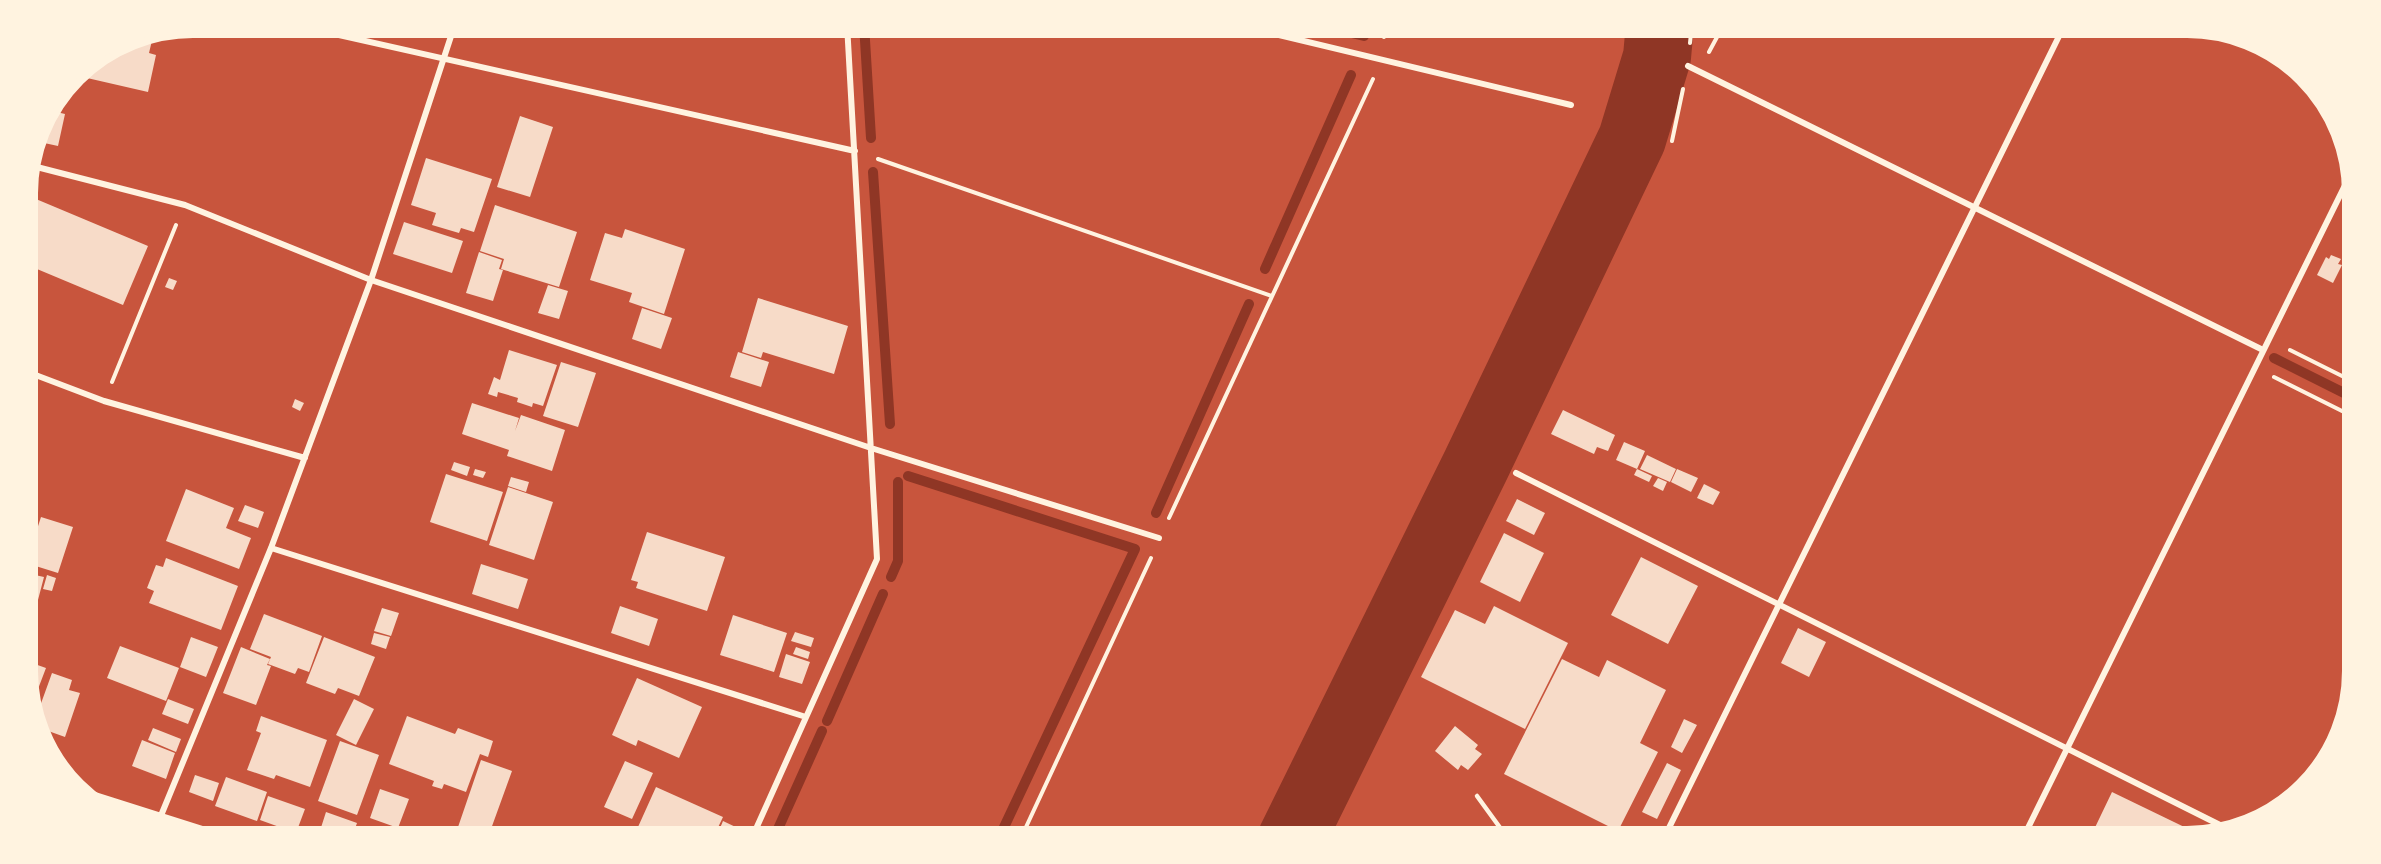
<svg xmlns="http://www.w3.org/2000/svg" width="2381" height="864" font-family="Overpass,sans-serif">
  <rect width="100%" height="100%" fill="#c8553d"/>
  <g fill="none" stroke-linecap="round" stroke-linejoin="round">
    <path stroke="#8f3625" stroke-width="10" d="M864,24l7,114
      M1314,24l50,12
      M873,172l17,252
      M1265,269l86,-194
      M2274,358l82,41
      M908,476l227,73 -137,291
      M1156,513l93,-209
      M891,577l7,-16v-79
      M827,721l56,-127
      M773,840l49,-109"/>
    <path stroke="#8f3625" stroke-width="68" d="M1291,840l185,-375 156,-326 25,-82 3,-33"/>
  </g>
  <path fill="#f7dbc8" d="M154,32l-5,21 7,2 -8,37 -74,-17 7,-9 48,-29z
    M48,110l17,4 -7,32 -23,-5 6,-22z
    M520,116l33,11 -23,70 -33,-10z
    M426,158l66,21 -18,53 -13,-4 -2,5 -27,-8 4,-12 -25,-8z
    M24,194l124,52 -25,59 -98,-41z
    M495,205l82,27 -18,55 -58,-18 3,-10 -24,-8z
    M404,222l59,19 -11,32 -59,-19z
    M625,229l60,20 -21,65 -35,-12 3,-9 -42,-13 15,-47 17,5z
    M479,252l23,8 -3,9 4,1 -10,31 -27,-8z
    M2331,255l10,4 -3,5 4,1 -9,18 -16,-8 9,-18 3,2z
    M169,278l8,3 -4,9 -8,-3z
    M548,285l20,6 -9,28 -21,-6z
    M758,298l90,28 -14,48 -71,-22 -2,6 -19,-6z
    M642,308l30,10 -11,31 -29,-10z
    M509,350l48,15 -14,41 -10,-3 -1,4 -15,-5 1,-4 -20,-6 -1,5 -9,-3 6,-17 6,3z
    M738,352l31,10 -8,25 -31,-10z
    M561,362l35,11 -18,54 -35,-11z
    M295,399l9,4 -4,8 -8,-4z
    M472,403l47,15 -4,13 6,-16 44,15 -13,41 -45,-15 2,-6 -47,-16z
    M1563,410l52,25 -7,16 -11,-4 -3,7 -43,-20z
    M1624,442l21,9 -8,18 -21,-9z
    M1647,455l29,14 -6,13 -30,-13z
    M454,462l16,5 -3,9 -16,-6z
    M475,469l11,3 -3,6 -10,-3z
    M1637,469l15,7 -3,6 -15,-7z
    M1677,469l21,9 -7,14 -20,-10z
    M446,474l57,18 -16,49 -57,-19z
    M511,477l18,5 -3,10 -18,-6z
    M1658,478l9,4 -4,9 -10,-5z
    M1704,484l16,8 -7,13 -16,-7z
    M508,487l45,15 -19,58 -45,-15z
    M186,489l48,19 -8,20 25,10 -12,31 -73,-28z
    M1517,499l28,14 -11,22 -28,-14z
    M245,505l19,7 -6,16 -20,-7z
    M41,517l32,10 -15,46 -32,-10z
    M647,532l78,25 -18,54 -71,-23 2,-6 -7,-2z
    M1504,533l40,20 -24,49 -40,-20z
    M1641,557l57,29 -30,58 -57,-29z
    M166,558l72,28 -17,44 -72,-27 5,-12 -7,-3 9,-23 7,2z
    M481,564l47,15 -10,30 -46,-15z
    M26,573l18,4 -11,42 -6,-1z
    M47,575l9,3 -4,13 -9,-2z
    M620,606l38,13 -9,27 -38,-13z
    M1494,606l74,37 -43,86 -104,-52 34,-67 30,14z
    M382,608l17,5 -8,23 -17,-5z
    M264,614l58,22 -13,36 -11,-4 -3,6 -27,-10 3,-7 -21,-8z
    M733,615l54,18 -13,39 -54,-17z
    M1798,628l28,14 -17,35 -28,-14z
    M795,632l19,6 -3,9 -20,-6z
    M374,633l16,4 -4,12 -15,-5z
    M191,637l27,10 -12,30 -26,-10z
    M324,637l51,20 -16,39 -21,-8 -3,6 -29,-11z
    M120,646l59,22 -13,33 -59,-23z
    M241,647l29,12 -3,6 4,1 -15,39 -33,-12z
    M796,647l14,5 -2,7 -15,-5z
    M786,654l24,8 -8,22 -23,-7z
    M1562,659l37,18 8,-17 59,30 -26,53 18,9 -40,79 -114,-57z
    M29,662l17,6 -16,42 -3,-7z
    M52,673l20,7 -3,10 11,3 -15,44 -25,-9 -5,-8z
    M637,678l65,29 -23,51 -41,-18 -2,6 -24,-11z
    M168,699l26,10 -6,15 -26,-10z
    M354,699l20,10 -18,36 -20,-10z
    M261,716l66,24 -17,47 -34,-12 -2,4 -27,-9 14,-37 -5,-2z
    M407,716l48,18 3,-6 35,13 -5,16 -8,-3 -14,38 -22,-8 -2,5 -10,-3 2,-5 -45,-17z
    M1684,719l13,6 -15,28 -11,-6z
    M1455,726l23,19 -3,4 7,5 -14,16 -7,-5 -3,5 -23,-19z
    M153,728l28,11 -5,13 -28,-12z
    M142,740l33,13 -9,26 -34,-13z
    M340,741l39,14 -22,60 -39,-14z
    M481,760l31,11 -25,69 -30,-10z
    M625,761l28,12 -21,46 -28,-12z
    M1667,763l14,7 -24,49 -15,-7z
    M195,775l24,8 -6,18 -24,-9z
    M226,777l41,15 -10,29 -42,-15z
    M656,787l67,30 -11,23h-71l4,-10 -7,-3z
    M380,789l29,10 -11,29 -28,-10z
    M2112,792l93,45 -7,3h-109z
    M268,796l37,13 -9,24 -36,-13z
    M326,812l31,11 -6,17h-34z
    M723,821l19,9 -5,10 -19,-7z
    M1722,830l21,10h-26z
    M391,832l23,8h-26z
    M591,832l17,8h-20z"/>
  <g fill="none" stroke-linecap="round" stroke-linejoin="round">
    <path stroke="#fff3e0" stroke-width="4" d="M1384,37l2,-13
      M1690,43l2,-19
      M1709,52l15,-28
      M1672,141l11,-52
      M878,159l394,137
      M2290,350l66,33
      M2274,377l82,41
      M112,382l64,-157
      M1169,518l204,-439
      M1020,840l131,-282"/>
    <path stroke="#fff3e0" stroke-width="4.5" d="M1477,796l32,44"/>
    <path stroke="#fff3e0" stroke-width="6" d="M290,24l565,127
      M1233,24l338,81
      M1688,66l575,284
      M29,165l156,40 186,75 500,168 288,90
      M25,371l79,30 201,57
      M1516,473l712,356
      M271,548l535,169
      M157,834l3,-16 111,-270 100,-268 84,-256
      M751,840l126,-281 -30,-535
      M1663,840l402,-816
      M2022,840l332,-673"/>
    <path stroke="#fff3e0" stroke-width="12" d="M85,795l142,45"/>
  </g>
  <path d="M0 0H2381V864H0ZM193 34H2187A159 159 0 0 1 2346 193V671A159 159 0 0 1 2187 830H193A159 159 0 0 1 34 671V193A159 159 0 0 1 193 34Z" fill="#fff3e0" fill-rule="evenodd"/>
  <path fill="none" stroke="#fff3e0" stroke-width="8" d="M193 34H2187A159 159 0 0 1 2346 193V671A159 159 0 0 1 2187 830H193A159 159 0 0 1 34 671V193A159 159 0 0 1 193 34Z"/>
</svg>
